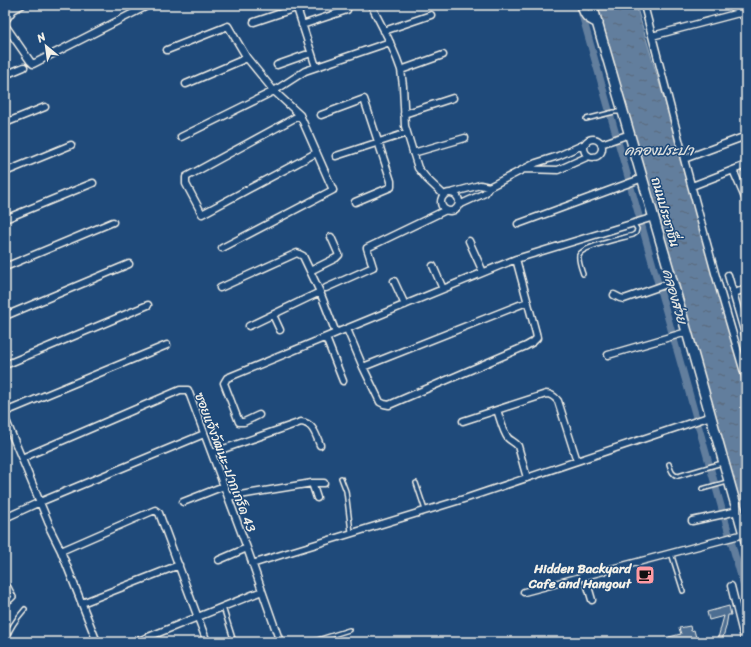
<svg xmlns="http://www.w3.org/2000/svg" width="751" height="647" font-family="Sriracha,'Playpen Sans Thai',sans-serif">
  <defs>
    <pattern id="water-ripples" width="26" height="14" patternUnits="userSpaceOnUse"><rect width="26" height="14" fill="#627e9d"/><path d="M2 4q2-2 4 0t4 0M15 11q2-2 4 0t4 0" fill="none" stroke="#58687a"/></pattern>
  </defs>
  <rect width="100%" height="100%" fill="#1f4a7a"/>
  <filter id="ink" filterUnits="userSpaceOnUse"><feTurbulence type="fractalNoise" baseFrequency=".025" numOctaves="2"/><feDisplacementMap in="SourceGraphic" scale="8" xChannelSelector="R" yChannelSelector="G"/><feConvolveMatrix kernelMatrix="1 2 1 2 8 2 1 2 1" color-interpolation-filters="sRGB"/></filter>
  <g filter="url(#ink)">
    <path fill="url(#water-ripples)" stroke="#9cacbb" d="M597,5h39l46,154 64,231v133z"/>
    <g fill="none" stroke-linecap="round" stroke-linejoin="round">
      <path stroke="#627e9d" stroke-width="7" d="M581,11l165,583"/>
    </g>
    <path fill="#4d6e92" stroke="#f4f1e8" d="M729,606l2,9h-3l-2,12 -4,13 -4,-2 6,-22 -15,4 -2,-8z
      M690,626l1,5 3,-1 3,11 -3,1h-24l-1,-5 12,-3 -2,-6z"/>
    <g fill="none" stroke-linecap="round" stroke-linejoin="round">
      <g stroke="#f4f1e8" stroke-width="6">
        <path id="lane" d="M586,119l28,-7h7
          M583,274c-2,-6 -5,-13 -4,-19 3,-9 45,-17 54,-20l3,-2 1,-4 -3,-5
          M669,464c2,6 3,11 9,12l44,-13
          M341,478l5,13 5,41
          M416,483l9,27
          M702,489l25,-7
          M671,553l12,38
          M5,586l4,1 5,10 -3,3 -6,3
          M223,607l11,35
          M6,642c1,-10 12,-25 19,-33
          M311,642l38,-12"/>
      </g>
      <g stroke="#f4f1e8" stroke-width="9">
        <path id="street" d="M296,5l20,62
          M371,5l17,33 9,21 4,11 2,16 2,40 13,42 9,11 17,16
          M644,5l40,154 31,114 31,106
          M746,6l-4,-1c-6,4 -3,12 4,10
          M5,21l8,-11 9,-5
          M254,22l42,-14
          M5,25l25,36 3,3 116,-59
          M302,25l45,-15
          M384,31l47,-16
          M652,36l87,-23
          M167,50l61,-24 19,32 27,33 26,24 33,75 -111,58
          M277,65l34,-12
          M401,70l42,-15
          M5,75l19,-8
          M186,84l61,-26
          M404,114l49,-16
          M300,115l-114,62v7l16,30 114,-61
          M321,115l43,-16 27,82v6l-36,15
          M5,123l40,-16
          M181,137l93,-46 31,-20 85,-29
          M584 148a9 9 0 1 1 18 0a9 9 0 1 1-18 0Z
          M585,144l-27,12 -22,7 -12,6 34,1 31,-14
          M601,144l29,-10
          M413,153l52,-15
          M336,156l71,-23
          M684,159l62,-23
          M733,170l13,30
          M5,172l66,-27
          M692,186l54,-21
          M441 202a9 9 0 1 1 18 0a9 9 0 1 1-18 0Z
          M451,193l29,-8 9,2
          M459,205l26,-12 4,-6 35,-18
          M5,219l88,-36
          M518,224l125,-46
          M469,241l14,31
          M433,266l10,23
          M5,267l108,-45
          M310,271l26,-13 3,-3 -8,-18
          M728,275l18,63
          M394,281l11,24
          M220,288l77,-35 6,3 17,36 16,41
          M326,288l47,-21 -6,-19 79,-38
          M734,293l12,-4
          M614,295l6,3 4,1 49,-17
          M273,315l7,15
          M5,316l124,-52
          M249,326l71,-34
          M347,329l16,38 17,35 4,2 5,1 137,-59 7,-4 4,-4 -1,-5 -20,-74
          M326,338l17,43
          M608,355l79,-23
          M5,365l143,-60
          M363,367l164,-65
          M497,410c3,8 6,22 11,28 3,3 7,4 10,8l9,32
          M5,412l162,-67
          M259,415l-15,7h-5l-15,-39 3,-5 109,-45 180,-74 138,-42
          M5,418l44,106
          M463,421l83,-27c6,0 9,3 12,7l19,60
          M212,453l89,-31c12,1 15,13 19,23
          M22,458l158,-68h8l59,158 33,94
          M312,483l5,15
          M228,497l84,-14h12
          M183,502l41,-16
          M5,518l35,-16 164,-68
          M692,521l46,-10
          M50,529l11,22 36,91
          M61,551l94,-41 4,3 48,129
          M219,560l28,-12
          M252,564l35,-11 180,-55 244,-82
          M585,576l7,24
          M731,586l14,56
          M524,592l220,-58
          M82,603l97,-38
          M136,642l126,-51"/>
      </g>
      <g stroke="#f4f1e8" stroke-width="12">
        <path id="secondary" d="M582,5c3,11 5,13 16,18
          M592,5l95,327 59,209"/>
      </g>
      <use href="#lane" stroke="#1f4a7a" stroke-width="3"/>
      <use href="#street" stroke="#1f4a7a" stroke-width="6"/>
      <use href="#secondary" stroke="#1f4a7a" stroke-width="9"/>
    </g>
  </g>
  <defs>
    <g id="cafe-square" transform="scale(1)"><rect x="-9" y="-9" width="18" height="18" rx="4" fill="#ff9aa2" stroke="#1f4a7a"/><path d="M-5.5-4.5H6V0H3Q3 3.5 0 3.5H-2.5Q-5.5 3.5-5.5 0ZM3-3.2v2h1.7v-2ZM-6 4.5H4V6H-6Z" fill="#111"/></g>
  </defs>
  <g fill-rule="evenodd">
    <use href="#cafe-square" x="645" y="575"/>
  </g>
  <g text-anchor="middle" stroke-width="3" stroke-linejoin="round" paint-order="stroke">
    <g font-size="13" fill="#f4f1e8" stroke="#1f4a7a">
      <text transform="translate(666 212) rotate(74)" y="5">ถนนประชาชื่น</text>
      <text transform="translate(226 462) rotate(69)" y="5">ซอยแจ้งวัฒนะ-ปากเกร็ด 43</text>
    </g>
    <g font-size="13" font-weight="bold" fill="#f4f1e8" stroke="#1f4a7a" text-anchor="end">
      <text x="631" y="573">Hidden Backyard<tspan x="631" dy="15">Cafe and Hangout</tspan></text>
    </g>
    <g font-size="14" font-style="italic" fill="#dee0dd" stroke="#1f4a7a">
      <text x="659" y="155">คลองประปา</text>
      <text transform="translate(675 296) rotate(74)" y="5">คลองส่วย</text>
    </g>
  </g>
  <rect width="751" height="647" fill="none" stroke="#1f4a7a" stroke-width="20"/>
  <rect x="10" y="10" width="731" height="627" fill="none" stroke="#f4f1e8" stroke-width="1.5" filter="url(#ink)"/>
  <g transform="translate(46 46) rotate(331)" stroke="#1f4a7a" stroke-width="3" paint-order="stroke">
  <path d="M0-3L7 15L0 10L-7 15Z" fill="#f4f1e8"/>
  <text y="-6" font-size="11" font-weight="bold" text-anchor="middle" fill="#f4f1e8">N</text>
  </g>
</svg>
